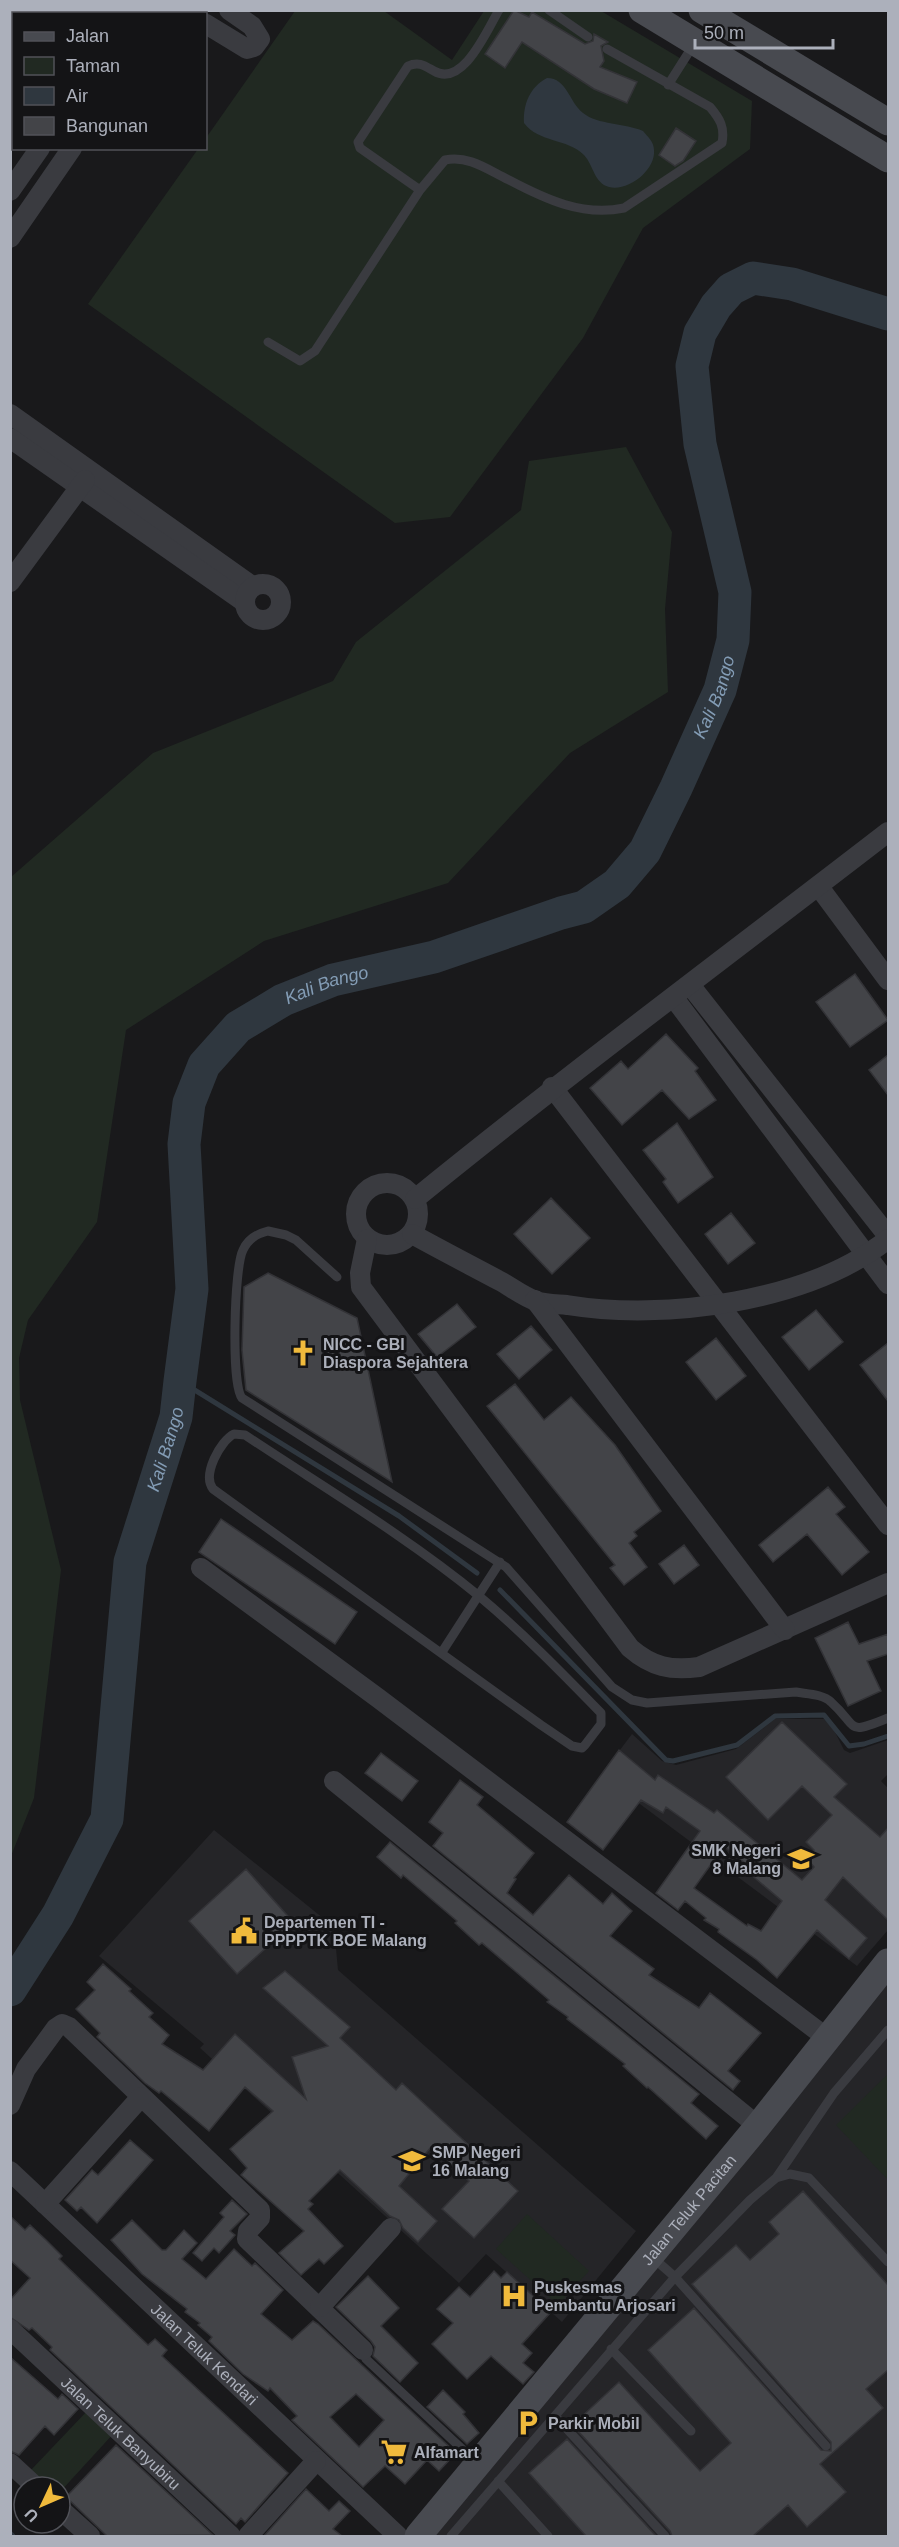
<svg xmlns="http://www.w3.org/2000/svg" width="899" height="2547" font-family="Helvetica,sans-serif">
  <rect width="100%" height="100%" fill="#19191b"/>
  <path fill="#252528" d="M775,1719h49l9,9 11,22 6,3 38,-13v34l-7,7 7,7v142l-31,36 -256,-191 31,-41 30,27 14,4 60,-16z
    M214,1830l120,97 4,43 298,261 -74,91 -76,-68 -27,29 -259,-235 4,-4 -105,-88z
    M888,1973v563h-460z"/>
  <path fill="#212922" d="M295,11h89l68,49 32,-49h117l151,90 -2,48 -107,79 -60,110 -133,179 -55,6 -307,-219 110,-155 8,-1v-10z
    M626,447l46,85 -7,77 3,83 -98,61 -122,130 -184,58 -138,89 -29,192 -69,98 -9,38 1,42 41,170 -27,228 -23,58v-979l142,-124 180,-72 23,-39 165,-132 8,-49z
    M888,2074v106l-52,-55z
    M527,2214l62,57 -31,34 -62,-56z
    M89,2409l25,24 -54,59v-5h-11l-18,-17z"/>
  <path fill="#2f373f" d="M547,78c20,0 22,24 36,35 15,12 42,10 60,18 5,6 11,11 11,19 2,20 -26,42 -45,37 -15,-4 -15,-21 -25,-32 -17,-17 -45,-12 -60,-32 -1,-19 6,-36 23,-45z"/>
  <g fill="none" stroke-linecap="round" stroke-linejoin="round">
    <path stroke="#2f373f" stroke-width="5" d="M180,1381l219,135 78,57
      M500,1590l166,170 7,1 64,-16 38,-29 49,-1 25,31 15,-2 24,-8
      M10,2533l3,3"/>
    <path stroke="#2f373f" stroke-width="33" id="s1" d="M10,1990l48,-75 49,-96 23,-257 46,-145 4,-36 12,-92 -8,-145 5,-41 15,-38 34,-38 45,-27 50,-20 101,-23 127,-44 23,-6 33,-23 28,-33 31,-63 44,-98 13,-50 2,-48 -35,-148 -8,-78 8,-33 16,-27 15,-17 22,-11 39,6 96,30"/>
  </g>
  <path fill="#434448" stroke="#333337" stroke-width="1.5" fill-rule="evenodd" d="M514,10l15,7 3,-5 53,32 8,-3 1,-7 14,8 -7,4 3,15 -4,6 37,15 -10,21 -33,-14 -72,-47 -17,26 -20,-14z
    M676,128l20,13 -13,20 -8,5 -16,-11z
    M855,974l33,46 -38,27 -34,-45z
    M666,1034l32,34 -3,3 21,29 -27,19 -27,-29 -40,35 -32,-37 31,-27 7,8z
    M888,1055v40l-19,-25z
    M677,1123l36,54 -35,26 -15,-21 3,-3 -23,-29z
    M551,1198l39,40 -38,36 -38,-40z
    M731,1213l24,30 -27,21 -23,-30z
    M268,1273l89,45 35,164 -146,-92 -4,-40 2,-63z
    M457,1304l19,23 -39,30 -19,-23z
    M816,1310l27,32 -34,28 -27,-33z
    M531,1326l21,24 -33,29 -22,-25z
    M716,1338l30,38 -30,24 -30,-38z
    M888,1343v58l-28,-36z
    M515,1384l29,36 27,-23 44,48 46,66 -27,21 3,4 -8,7 18,24 -23,18 -14,-17 5,-3 -128,-159z
    M828,1487l17,20 -9,7 33,38 -27,23 -35,-41 -34,28 -14,-17z
    M221,1519l136,93 -22,32 -136,-92z
    M684,1545l15,20 -25,19 -15,-20z
    M848,1622l11,22 29,-10v20l-21,7 14,30 -33,15 -33,-68z
    M782,1722l65,62 -13,13 46,40 8,-9v92l-45,-43 -18,23 42,38 -18,21 -32,-29 -40,48 -20,-18 -39,-28 1,-3 -15,-9 2,-2 -21,-17 -7,9 -22,-17 44,-62 -34,-24 -3,6 -22,-13 -38,50 -36,-28 52,-72 36,30 3,-5 56,38 3,-3 85,70 12,-13 -7,-8 7,-9 -8,-8 26,-27 -30,-29 -34,34 -42,-43zM724,1846l28,23 -3,4 33,28 -21,30 -13,-7 -1,2 -53,-38z
    M381,1753l37,28 -16,20 -37,-28z
    M460,1780l23,17 -6,8 57,48 -20,25 2,1 -9,14 26,22 36,-40 34,29 9,-11 20,18 -22,25 44,33 -5,6 50,33 11,-15 51,40 -33,38 12,10 -7,9 -300,-244 10,-13 -14,-11z
    M390,1842l309,252 -8,9 27,23 -12,13 -58,-52 -1,1 -24,-22 2,-2 -58,-45 1,-2 -21,-15 2,-2 -67,-57 -3,2 -24,-22 2,-2 -54,-46 -2,3 -24,-21z
    M246,1869l48,54 -57,51 -48,-53z
    M103,1964l28,25 -2,2 24,22 -4,4 20,18 -7,9 41,26 32,-36 71,65 -14,-42 36,-11 -65,-58 22,-17 65,56 -10,11 56,52 6,-7 116,108 -44,47 -32,-29 27,-28 -38,-34 -32,39 38,35 -19,21 -15,-14 -4,-8 -9,-4 -50,-46 -31,31 4,3 -5,5 35,37 -19,18 -5,-5 -18,16 -22,-22 25,-22 -63,-56 6,-7 -17,-19 43,-38 -28,-24 -36,44 -48,-40 -2,2 -14,-10 -48,-46 3,-4 -24,-24 19,-19 -8,-8z
    M130,2140l23,20 -56,63 -16,-16 -4,4 -12,-11 27,-30 6,5z
    M803,2191l85,94v85l-22,19 17,19 -63,56 26,28 -39,35 -19,-22 -35,31h-81l-2,-5 -93,-101 6,-5 -5,-5 41,-38 81,89 31,-28 -83,-93 46,-42 127,142 10,1v-9l-139,-158 44,-39 14,15 29,-26 -10,-12z
    M232,2200l15,14 -17,17 5,4 -16,18 -5,-5 -12,13 -9,-8 31,-36 -4,-4z
    M10,2216l15,14 5,-5 16,15 16,16 -3,3 89,86 7,-6 12,11 -5,6 126,117 -43,49 -4,-4 -5,6 -186,-174 2,-3 -20,-19 -3,2 -19,-13v-17l20,-22 -20,-18z
    M132,2220l30,30h4l18,-20 13,13 -15,16 24,20 28,-30 18,17 3,-3 28,27 -22,24 31,26 21,-19 5,3 138,129 -17,18 -12,-11 -22,24 -20,-18 -22,21 -71,-67 5,-4 -27,-28 -2,3 -25,-17 -34,-33 3,-4 -14,-12 2,-2 -15,-11 2,-3 -45,-35 -31,-34zM356,2394l28,26 -25,27 -29,-30z
    M494,2271l7,7 6,-6 44,40 -29,32 10,9 -9,10 11,9 -11,12 -32,-28 -24,23 -35,-35 21,-21 -16,-14 22,-22 11,10z
    M368,2276l31,32 -18,18 37,37 -18,19 -27,-26 2,-9 -4,-6 -35,-34z
    M10,2357l48,42 4,-5 16,15 -24,26 -9,-9 -26,29 -9,-4z
    M443,2390l22,22 -2,2 16,19 -12,11 -40,-37z
    M567,2439l89,97h-70l-57,-63z
    M116,2445l97,90 -106,1 -41,-39z
    M306,2489l23,22 10,-10 11,10 -17,18 9,7h-78z"/>
  <g fill="none" stroke-linecap="round" stroke-linejoin="round">
    <path stroke="#3a3b40" stroke-width="9" d="M549,10l39,27
      M668,85l26,-41
      M420,190l-60,-42 -2,-6 50,-76c11,-5 17,0 26,5 29,17 53,-41 65,-61
      M268,342l32,19 15,-10 105,-161 25,-30c24,-5 43,10 64,20 36,19 74,37 115,28l98,-65c3,-16 -2,-24 -12,-36l-103,-58
      M337,1277l-41,-37 -10,-5 -18,-4c-12,3 -20,8 -25,19 -9,17 -12,135 -1,148l264,169 106,120 20,13 15,3 149,-11c11,2 27,2 35,10 28,25 14,34 57,16
      M234,1434l11,1c78,52 161,101 234,161 43,36 83,77 122,117v11l-16,21 -3,3 -10,-2 -31,-21 -328,-236c-11,-14 7,-48 21,-55z
      M442,1652l58,-90
      M776,2178l58,-85 54,-63
      M651,2256l24,21 151,169
      M611,2349l80,82
      M363,2350l3,9 110,103
      M555,2416l110,120
      M498,2481l50,55
      M451,2536l224,-259 75,-77 26,-22 14,-4 19,4 79,84"/>
    <g stroke="#3a3b40" stroke-width="20">
      <path d="M184,10l5,4"/>
      <path d="M140,14l2,-4"/>
      <path d="M206,24l41,25 7,-2 6,-8 -8,-13 -23,-16"/>
      <path d="M10,66l4,2"/>
      <path d="M10,191l30,-43"/>
      <path d="M10,238l62,-90"/>
      <path d="M10,414l242,172"/>
      <path d="M10,438l233,163"/>
      <path d="M10,582l75,-102"/>
      <circle cx="263" cy="602" r="18"/>
      <path d="M819,887l69,93"/>
      <path d="M690,985l198,251"/>
      <path d="M674,998l214,286"/>
      <path d="M552,1087l336,438"/>
      <circle cx="387" cy="1214" r="31"/>
      <path d="M415,1199c155,-126 315,-245 473,-367"/>
      <path d="M412,1234c29,16 58,31 88,47 11,6 24,16 36,20 10,3 21,3 31,4 98,16 242,-3 321,-66"/>
      <path d="M367,1239l-7,34 1,14 269,361c22,19 41,23 69,19l189,-84"/>
      <path d="M535,1300l250,330"/>
      <path d="M201,1568l177,130 449,340"/>
      <path d="M334,1781l424,345"/>
      <path d="M10,2105l16,-36 30,-41 6,-4 7,3 191,183v8l-12,13 -1,8 116,111"/>
      <path id="s2" d="M10,2171l388,365"/>
      <path d="M45,2204l96,-107"/>
      <path d="M320,2307l71,-79"/>
      <path id="s3" d="M10,2329l221,207"/>
      <path d="M10,2463l26,24"/>
      <path d="M60,2509l30,27"/>
      <path d="M248,2536l68,-75"/>
    </g>
    <g stroke="#484a50" stroke-width="27">
      <path d="M642,10l246,149"/>
      <path d="M702,10l186,112"/>
      <path id="s4" d="M418,2536l340,-410 130,-164"/>
    </g>
  </g>
  <defs>
    <g id="church-bare" transform="scale(2.07)"><path d="M-1.2-6h2.4v3.5h3.3v2.4h-3.3V6h-2.4V-.1h-3.3v-2.4h3.3Z" fill="#f0ba3c" stroke="#141416" stroke-width="2.5" paint-order="stroke"/></g>
    <g id="school-bare" transform="scale(2.07)"><path d="M0-5L7-2L0 1L-7-2ZM-4 1L0 2.5L4 1V4Q0 6-4 4Z" fill="#f0ba3c" stroke="#141416" stroke-width="2.5" paint-order="stroke"/></g>
    <g id="civic-bare" transform="scale(2.07)"><path d="M-.6-6.5H3V-4.5H.6V-3L4-1V1h2V6H-6V1h2V-1L-.6-3ZM-1.2 2.5V6h2.4V2.5Z" fill="#f0ba3c" stroke="#141416" stroke-width="2.5" paint-order="stroke"/></g>
    <g id="hospital-bare" transform="scale(2.07)"><path d="M-5-5h3v3.5h4V-5h3V5h-3V1.5h-4V5h-3Z" fill="#f0ba3c" stroke="#141416" stroke-width="2.5" paint-order="stroke"/></g>
    <g id="parking-bare" transform="scale(2.07)"><path d="M-3.5-5.5H1a3.5 3.5 0 0 1 0 7H-1V5.5H-3.5ZM-1-3.4V-.6H.8a1.4 1.4 0 0 0 0-2.8Z" fill="#f0ba3c" stroke="#141416" stroke-width="2.5" paint-order="stroke"/></g>
    <g id="supermarket-bare" transform="scale(2.07)"><path d="M-6-5.5h2.5l.6 2H6L4.5 2H-2.5L-4.4-4H-6ZM-1.5 3.2a1.3 1.3 0 1 0 .1 0ZM3 3.2a1.3 1.3 0 1 0 .1 0Z" fill="#f0ba3c" stroke="#141416" stroke-width="2.5" paint-order="stroke"/></g>
  </defs>
  <g fill-rule="evenodd">
    <use href="#church-bare" x="303" y="1353"/>
    <use href="#school-bare" x="801" y="1859"/>
    <use href="#civic-bare" x="244" y="1931"/>
    <use href="#school-bare" x="412" y="2161"/>
    <use href="#hospital-bare" x="514" y="2296"/>
    <use href="#parking-bare" x="528" y="2423"/>
    <use href="#supermarket-bare" x="394" y="2452"/>
  </g>
  <g text-anchor="middle" stroke-width="6" stroke-linejoin="round" paint-order="stroke">
    <g font-size="16" font-weight="bold" fill="#acb0bb" stroke="#141416" text-anchor="start">
      <text x="323" y="1350">NICC - GBI<tspan x="323" dy="18">Diaspora Sejahtera</tspan></text>
      <text x="781" y="1856" text-anchor="end">SMK Negeri<tspan x="781" dy="18">8 Malang</tspan></text>
      <text x="264" y="1928">Departemen TI -<tspan x="264" dy="18">PPPPTK BOE Malang</tspan></text>
      <text x="432" y="2158">SMP Negeri<tspan x="432" dy="18">16 Malang</tspan></text>
      <text x="534" y="2293">Puskesmas<tspan x="534" dy="18">Pembantu Arjosari</tspan></text>
      <text x="548" y="2429">Parkir Mobil</text>
      <text x="414" y="2458">Alfamart</text>
    </g>
    <g font-size="16" fill="#acb0bb" stroke="#141416">
      <text dy="6" stroke="none"><textPath href="#s4" startOffset="424">Jalan Teluk Pacitan</textPath></text>
      <text dy="6" stroke="none"><textPath href="#s2" startOffset="267">Jalan Teluk Kendari</textPath></text>
      <text dy="6" stroke="none"><textPath href="#s3" startOffset="152">Jalan Teluk Banyubiru</textPath></text>
    </g>
    <g font-size="18" font-style="italic" fill="#839cb5" stroke="#141416">
      <text dy="6" stroke="none"><textPath href="#s1" startOffset="1635">Kali Bango</textPath></text>
      <text dy="6" stroke="none"><textPath href="#s1" startOffset="1113">Kali Bango</textPath></text>
      <text dy="6" stroke="none"><textPath href="#s1" startOffset="573">Kali Bango</textPath></text>
    </g>
  </g>
  <rect width="899" height="2547" fill="none" stroke="#acb0bb" stroke-width="24"/>
  <rect x="12" y="12" width="195" height="138" fill="#141416" stroke="#515258" stroke-width="1.5"/>
  <rect x="24" y="32" width="30" height="9" fill="#484a50" stroke="#515258" stroke-width="1.5"/>
  <text x="66" y="42" font-size="18" fill="#acb0bb">Jalan</text>
  <rect x="24" y="57" width="30" height="18" fill="#212922" stroke="#515258" stroke-width="1.5"/>
  <text x="66" y="72" font-size="18" fill="#acb0bb">Taman</text>
  <rect x="24" y="87" width="30" height="18" fill="#2f373f" stroke="#515258" stroke-width="1.5"/>
  <text x="66" y="102" font-size="18" fill="#acb0bb">Air</text>
  <rect x="24" y="117" width="30" height="18" fill="#434448" stroke="#515258" stroke-width="1.5"/>
  <text x="66" y="132" font-size="18" fill="#acb0bb">Bangunan</text>
  <g transform="translate(42 2505) rotate(226)"><circle r="28" fill="#141416" stroke="#515258" stroke-width="1.5"/>
  <path d="M0-4.5L10 22L0 15L-10 22Z" fill="#f0ba3c"/>
  <text y="-9" font-size="16" font-weight="bold" text-anchor="middle" fill="#acb0bb">U</text>
  </g>
  <path d="M695 39v9h138v-9" fill="none" stroke="#acb0bb" stroke-width="3"/>
  <text x="704" y="39" font-size="18" fill="#acb0bb" stroke="#141416" stroke-width="4.5" paint-order="stroke">50 m</text>
</svg>
